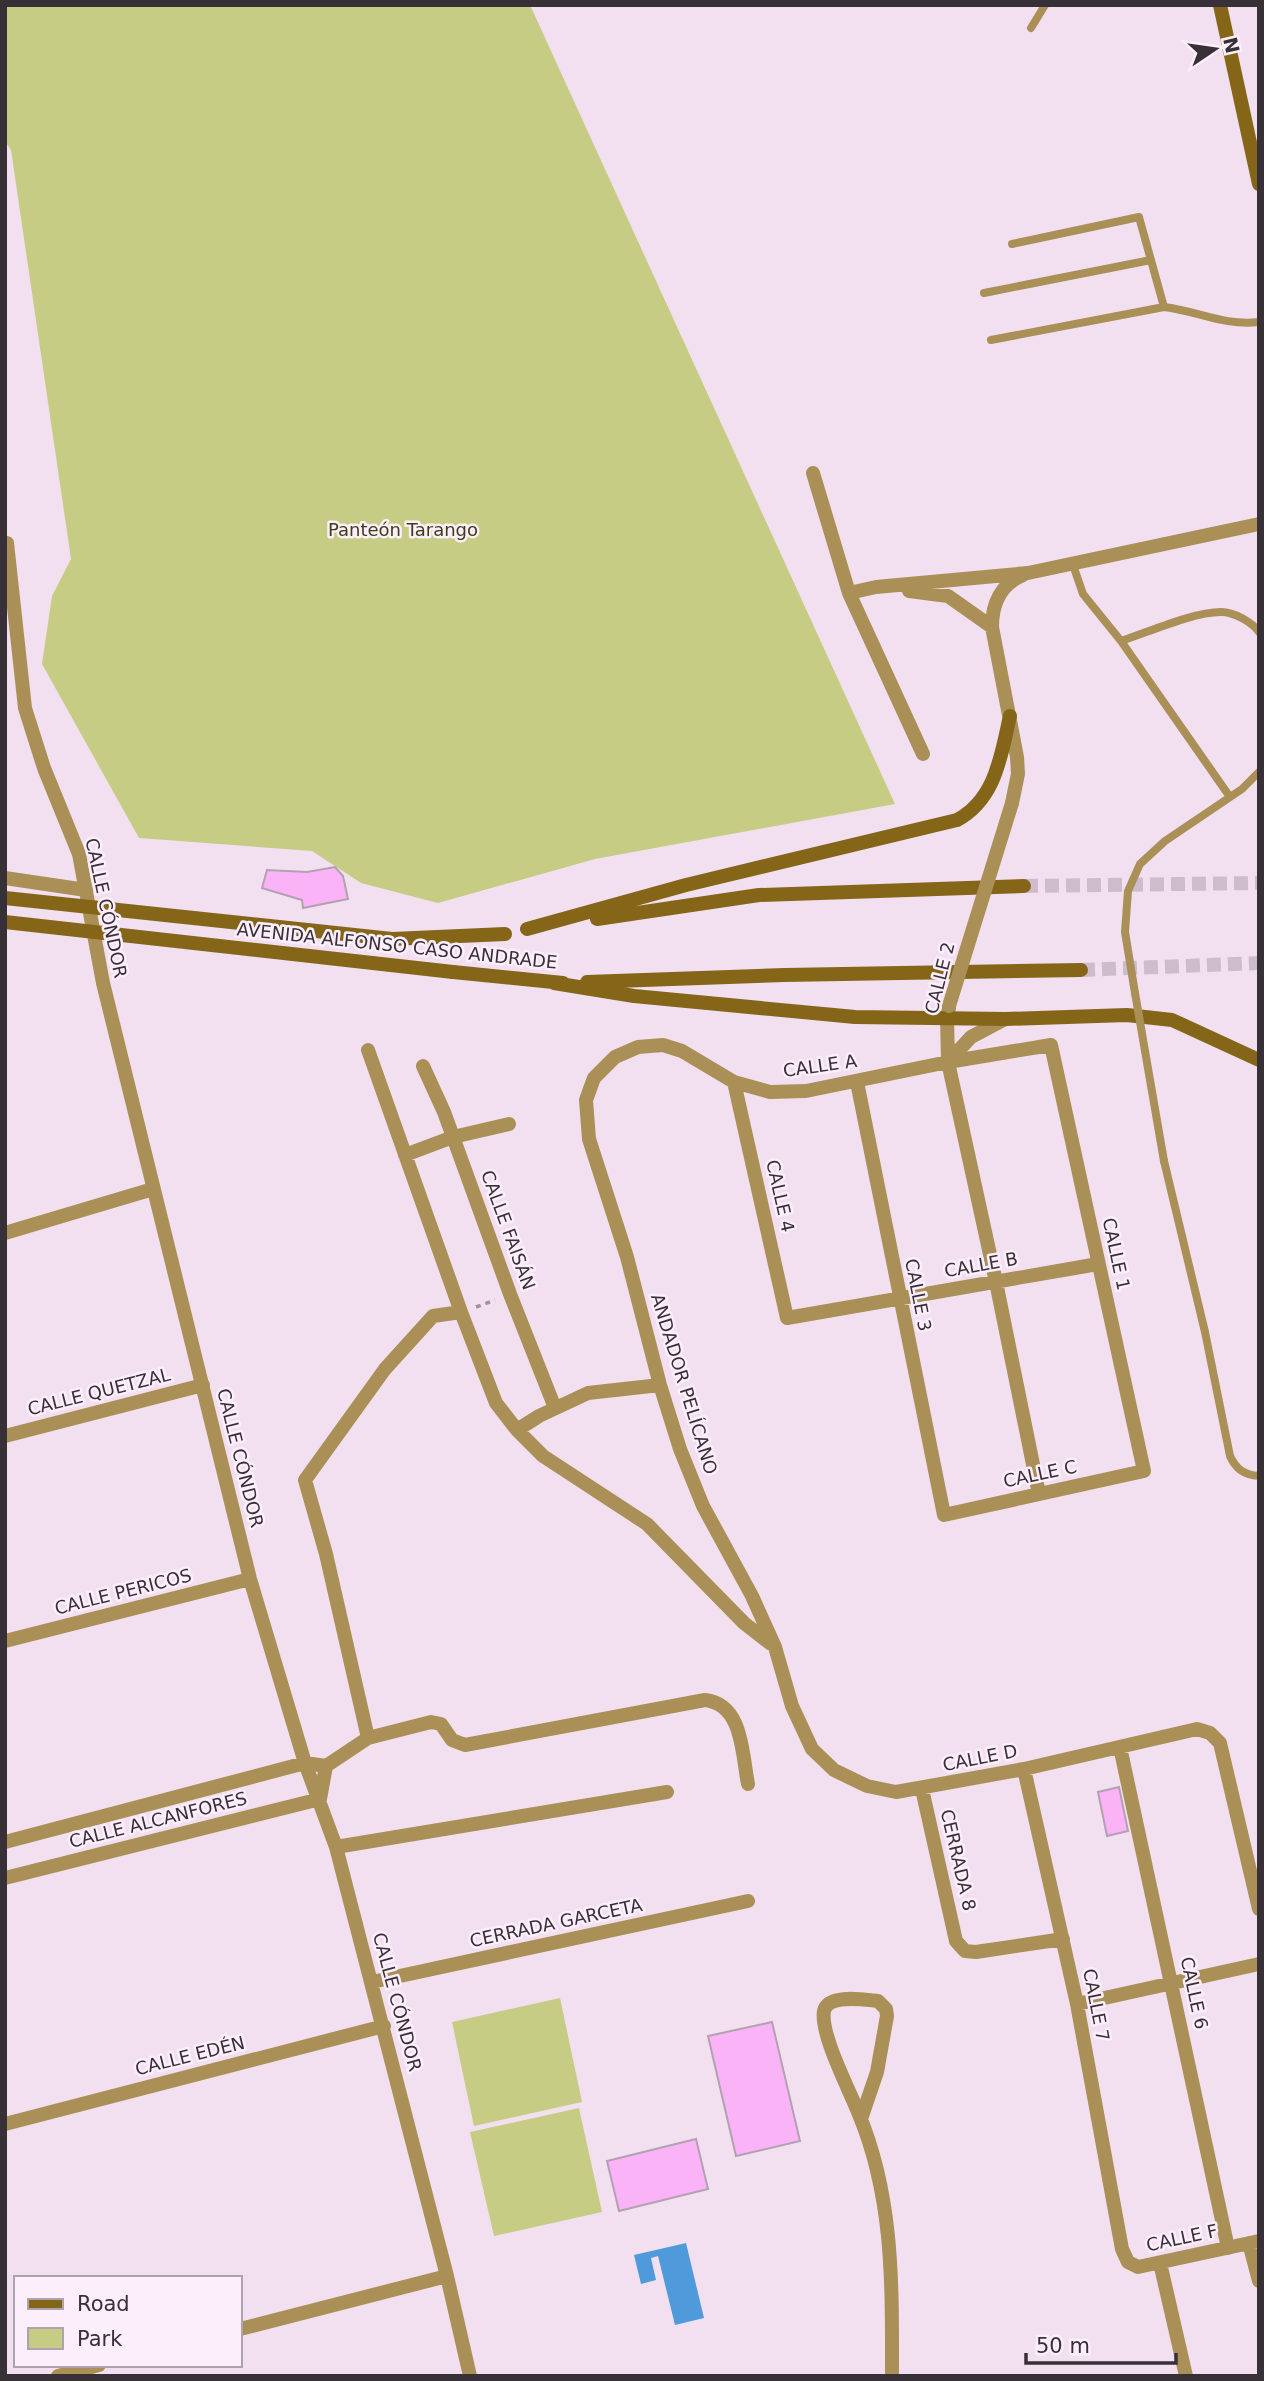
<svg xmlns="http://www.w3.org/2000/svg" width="1264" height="2381" font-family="'DejaVu Sans',sans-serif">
  <rect width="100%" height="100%" fill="#f2e0f1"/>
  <path fill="#c7cc84" d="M5,5h525l365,799 -300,55 -157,44 -77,-20 -49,-32 -173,-13 -97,-174 10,-68 19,-37 -60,-409 -6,-9z
    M560,1998l22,104 -108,24 -22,-104z
    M579,2108l23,104 -108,24 -24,-104z"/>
  <path fill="#4f9ada" d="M686,2243l18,75 -29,7 -17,-69 -7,2 5,22 -15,4 -7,-29z"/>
  <path fill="#fbb3f7" stroke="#b2a1b1" stroke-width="2" d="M335,867l8,9 5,23 -45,9 -1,-8 -40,-12 5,-18 40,2z
    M1119,1787l9,44 -21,5 -9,-44z
    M772,2022l28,119 -64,15 -28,-120z
    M696,2139l12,50 -89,22 -12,-50z"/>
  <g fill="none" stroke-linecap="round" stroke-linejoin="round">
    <path stroke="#cdbdcc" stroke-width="14" stroke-dasharray="14 7" stroke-linecap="butt" d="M1024,886l235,-3
      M1081,970l178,-7"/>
    <path stroke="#a0939f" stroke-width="3.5" stroke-dasharray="5 5" stroke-linecap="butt" d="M476,1307l19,-7"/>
    <path stroke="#aa9057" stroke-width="8" d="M1031,28l14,-23
      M1012,244l127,-27 25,90
      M984,293l167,-33
      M991,340l173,-33c34,4 59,19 95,15
      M1072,562l11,32 38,47 109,156
      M1121,641c28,-9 72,-29 100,-29 13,0 31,10 38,20
      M1135,993l-10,-61 3,-41 12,-27 25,-23 77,-52 17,-17
      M1164,1161l41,171 25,124c6,13 14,19 29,20"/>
    <path stroke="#aa9057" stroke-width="14" d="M813,473l36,120 74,161
      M7,543l18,165 19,60 35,86 24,129 147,596 55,184 31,84 111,429 23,100
      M909,591l39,5 44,31
      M849,593l27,-6 152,-14 231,-49
      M1012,803l6,-29 -1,-17 -25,-130c0,-23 9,-43 31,-52
      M5,878l81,12
      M949,1008l-2,9 1,45 48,220 43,212
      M368,1050l93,262 35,91 21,27 26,26 104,68 97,99 27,21
      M948,1062l23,-25 34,-18
      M423,1066l21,46 66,182 45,114
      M734,1082l53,236 311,-54
      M857,1082l87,433 200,-44 -93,-426 -103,17 -142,29 -36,1 -36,-10 -52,-31 -19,-6 -25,2 -23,10 -21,21 -8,22 3,39 38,118 33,128 20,64 23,57 49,90 23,51 17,59 20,43 22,21 33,16 29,6 128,-23 173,-40 13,4 10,10 39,166
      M405,1155l48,-18 56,-13
      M5,1233l148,-44
      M517,1430l22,-14 49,-23 72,-8
      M5,1436l198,-51
      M5,1641l245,-62
      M368,1738l63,-16 10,2 11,16 13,5 240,-45c38,4 37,54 43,84
      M1120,1747l108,501
      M1024,1769l53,235 45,245 6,13 10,5 121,-26
      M922,1789l34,152 9,10 11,1 87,-13
      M5,1842l300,-79 21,3 42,-28 -42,-184 -21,-74 80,-111 48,-53 28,-4
      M336,1847l331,-55
      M5,1878l315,-79 6,-33
      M372,1982l376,-81
      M1077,2004l182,-40
      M861,2119l16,-47 10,-56 -1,-7 -8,-8c-12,-1 -50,-8 -54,10 -4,23 25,78 34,101 36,85 34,173 34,264
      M5,2124l379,-98
      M1249,2243l10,38
      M1160,2263l26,113
      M240,2329l207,-53
      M58,2376l41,-11"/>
    <path stroke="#856619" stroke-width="14" d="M1220,5l39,179
      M597,919l162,-24 265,-9
      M527,929l159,-44 271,-65c39,-21 44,-65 53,-104
      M453,972l110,11
      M587,982l197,-7 297,-5
      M554,983l80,13 221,21 151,2 121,-4 45,5 87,40"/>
    <path stroke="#aa9057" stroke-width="8" d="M1135,993l29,168"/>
    <path stroke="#aa9057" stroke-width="14" d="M949,1006l63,-203"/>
    <path stroke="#856619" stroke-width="14" d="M5,898l387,41 113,-5
      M5,922l448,50"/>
  </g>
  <g text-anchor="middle" stroke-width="5" stroke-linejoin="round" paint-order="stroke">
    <g font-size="18" fill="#3d3e15" stroke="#fdeefc">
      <text x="403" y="536">Panteón Tarango</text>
    </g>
    <g font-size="18" fill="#373036" stroke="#fdeefc">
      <text transform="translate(106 908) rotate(78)" y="6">CALLE CÓNDOR</text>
      <text transform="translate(397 946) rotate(6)" y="6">AVENIDA ALFONSO CASO ANDRADE</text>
      <text transform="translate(940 978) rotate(-76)" y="6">CALLE 2</text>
      <text transform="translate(820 1066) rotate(-8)" y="6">CALLE A</text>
      <text transform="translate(780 1196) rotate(77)" y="6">CALLE 4</text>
      <text transform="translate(508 1230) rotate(70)" y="6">CALLE FAISÁN</text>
      <text transform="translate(1116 1254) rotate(78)" y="6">CALLE 1</text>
      <text transform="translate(981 1265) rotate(-10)" y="6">CALLE B</text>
      <text transform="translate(918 1295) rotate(79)" y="6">CALLE 3</text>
      <text transform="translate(684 1384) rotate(73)" y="6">ANDADOR PELÍCANO</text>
      <text transform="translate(99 1392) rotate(-14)" y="6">CALLE QUETZAL</text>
      <text transform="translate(240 1458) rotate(76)" y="6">CALLE CÓNDOR</text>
      <text transform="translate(1040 1474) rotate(-12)" y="6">CALLE C</text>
      <text transform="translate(123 1592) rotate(-14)" y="6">CALLE PERICOS</text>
      <text transform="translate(980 1758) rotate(-11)" y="6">CALLE D</text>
      <text transform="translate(158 1820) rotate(-14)" y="6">CALLE ALCANFORES</text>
      <text transform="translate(958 1860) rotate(77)" y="6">CERRADA 8</text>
      <text transform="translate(556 1923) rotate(-12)" y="6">CERRADA GARCETA</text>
      <text transform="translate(1194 1993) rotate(78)" y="6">CALLE 6</text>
      <text transform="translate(397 2002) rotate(75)" y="6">CALLE CÓNDOR</text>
      <text transform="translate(1096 2005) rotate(79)" y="6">CALLE 7</text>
      <text transform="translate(190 2056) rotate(-14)" y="6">CALLE EDÉN</text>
      <text transform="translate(1182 2238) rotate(-12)" y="6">CALLE F</text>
    </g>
  </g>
  <rect width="1264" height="2381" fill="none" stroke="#373036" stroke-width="14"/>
  <rect x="14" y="2276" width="228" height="91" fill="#fdeefc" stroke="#aea2ad" stroke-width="2"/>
  <rect x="28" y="2299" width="35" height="10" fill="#856619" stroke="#aea2ad" stroke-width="2"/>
  <text x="77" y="2311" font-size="21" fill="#373036">Road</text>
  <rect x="28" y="2328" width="35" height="21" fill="#c7cc84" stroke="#aea2ad" stroke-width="2"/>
  <text x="77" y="2346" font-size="21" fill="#373036">Park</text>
  <g transform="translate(1215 49) rotate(77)" stroke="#fdeefc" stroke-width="5" paint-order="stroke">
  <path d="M0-5L12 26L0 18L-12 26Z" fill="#373036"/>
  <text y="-10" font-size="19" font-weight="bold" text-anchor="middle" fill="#373036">N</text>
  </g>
  <path d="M1026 2353v10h150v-10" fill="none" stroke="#373036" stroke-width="3.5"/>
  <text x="1036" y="2353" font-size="21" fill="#373036" stroke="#fdeefc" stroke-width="5" paint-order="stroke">50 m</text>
</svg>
